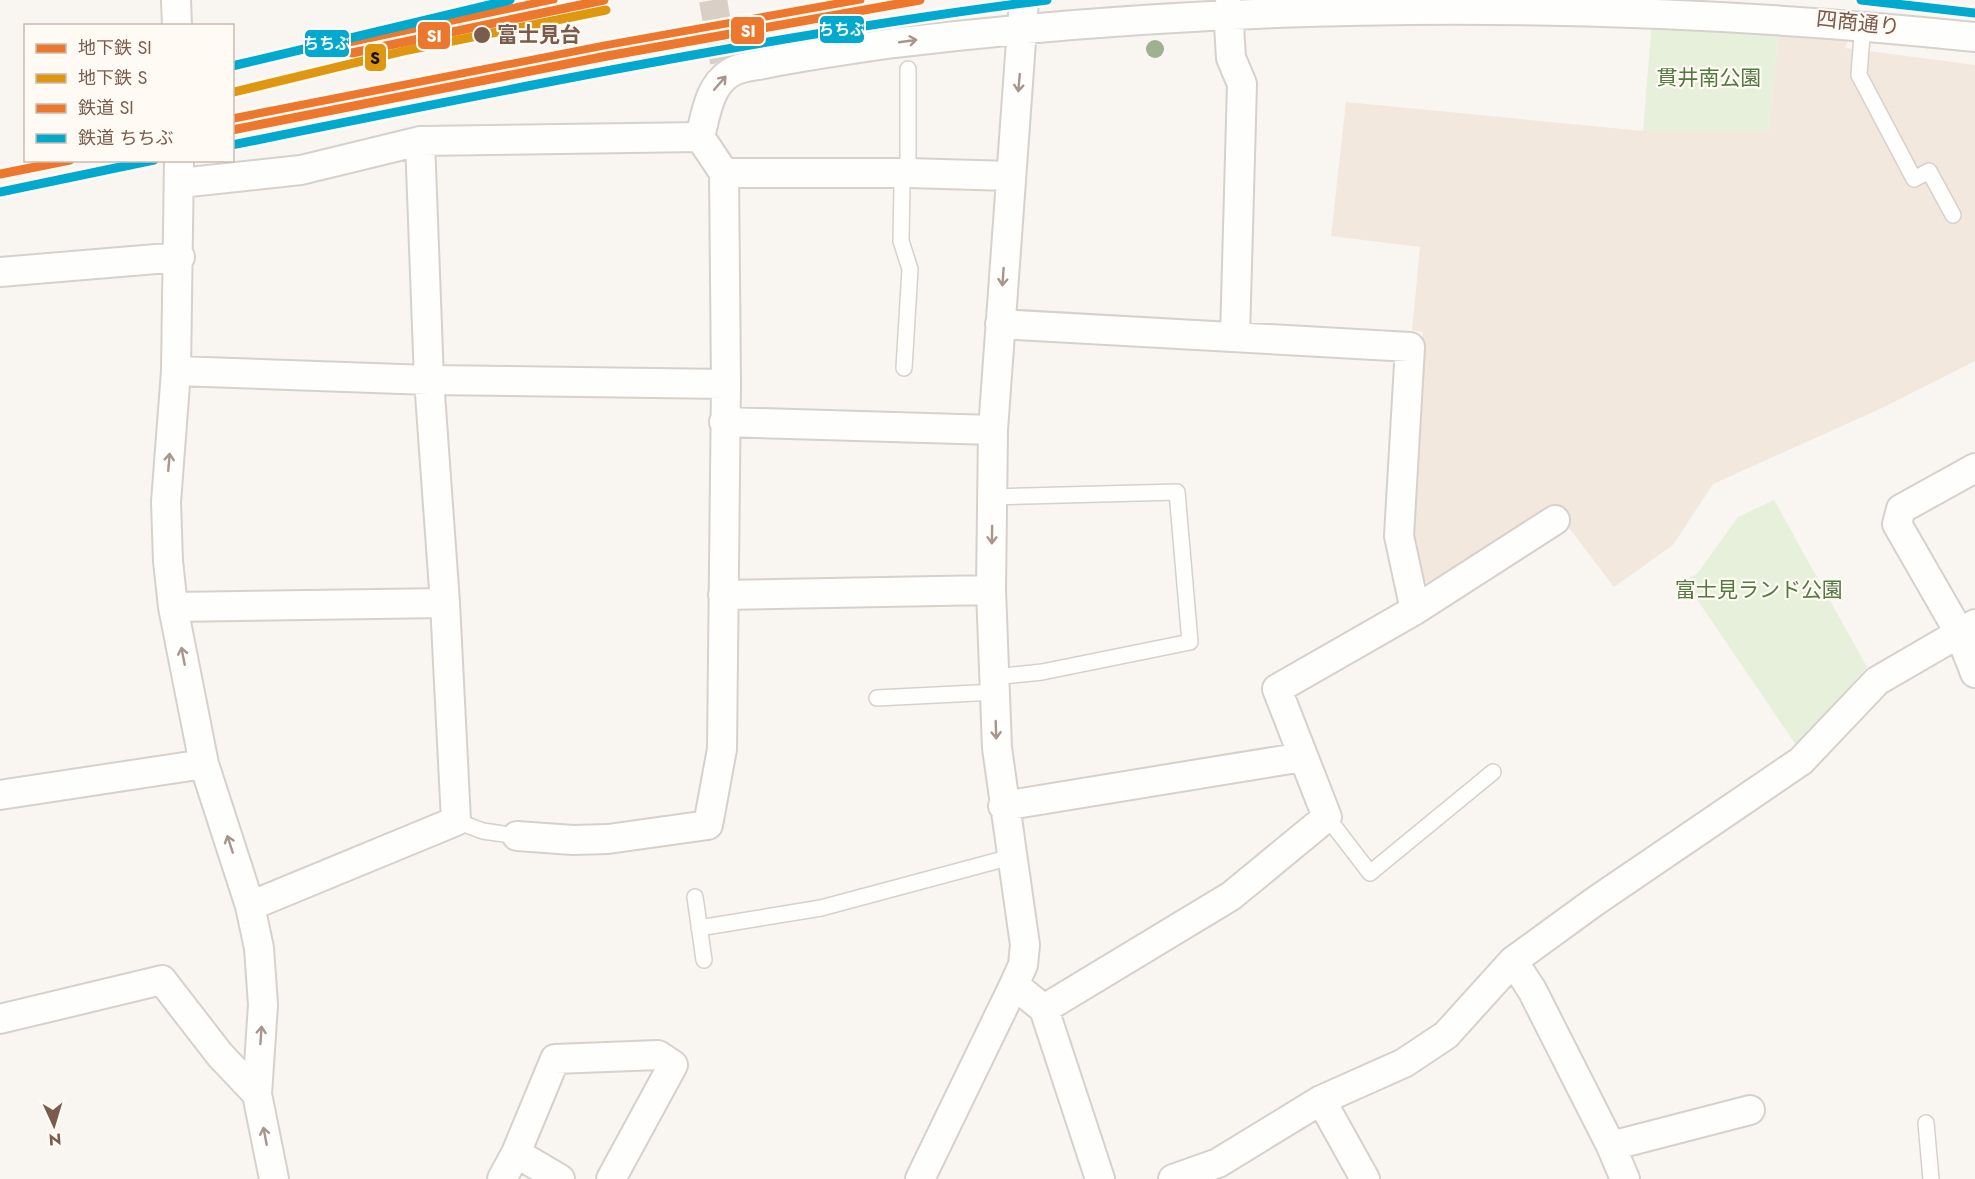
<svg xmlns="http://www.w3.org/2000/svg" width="1975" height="1179" font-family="Jost,'Noto Sans JP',sans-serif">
  <rect width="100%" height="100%" fill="#f9f5f0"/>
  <path fill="#f2e8de" d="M1779,31l70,6 -4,11 130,17v296l-93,47 -169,76 -40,61 -59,42 -60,-79 -119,77 -15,-5 -8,-41 11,-207 -11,-2 8,-83 -89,-11 15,-134 297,29h125z"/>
  <path fill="#e7f0db" d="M1652,21l127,10 -11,100h-125z
    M1774,500l93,167 -69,81 -114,-168 13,-6 41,-57z"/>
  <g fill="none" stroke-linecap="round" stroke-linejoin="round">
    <path stroke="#d9cfc7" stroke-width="28" stroke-dasharray="28 14" stroke-linecap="butt" d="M713,0l11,62"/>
    <g stroke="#d7d1cb" stroke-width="18">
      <path id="lane" d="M1863,22l-4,53 55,104 15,-8 24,44
        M904,368l6,-99 -9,-28 1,-55 6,-13v-104
        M992,497l185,-5 13,150 -148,30 -48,5
        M877,698l118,-6
        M1327,817l43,56 123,-101
        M456,821l27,10 34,5
        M695,897l9,63
        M699,928l122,-20 190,-51
        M1926,1123l5,56"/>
    </g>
    <g stroke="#d7d1cb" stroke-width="32">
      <path id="street" d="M176,0l1,26
        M1228,8l3,50 11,26 -7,253
        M179,160l-3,211 -10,131 2,59 5,46 31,157 46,142 9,42 4,57 -6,89 17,85
        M1011,176l-103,-3h-184l-24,-36c6,-23 9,-51 30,-64 11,-7 27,-7 39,-10 41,-8 83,-14 125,-20 358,-43 722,-43 1081,-6
        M180,183l121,-13 119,-29 280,-4
        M0,272l180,-15
        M1000,324l410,23 -11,189 16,74
        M176,371l253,9 297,4
        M724,422l269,8
        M1975,468l-74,41 -4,15 62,108 16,41
        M723,595l268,-5
        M173,607l272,-4
        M0,795l204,-31
        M1003,806l300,-49
        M517,836l56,4 35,-1 100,-14 14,-76 4,-365 -2,-211
        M250,906l206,-85 -11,-218 -16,-223 -9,-239
        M1513,961l19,29 79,156 14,33
        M1014,985l30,24 187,-113 96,-79 -50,-128 138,-79 140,-90
        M1044,1009l56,170
        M0,1019l162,-39 58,75 37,39
        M1321,1100l44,79
        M1611,1146l139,-36
        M516,1153l39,-94 103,-4 15,10 -62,114
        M502,1179l14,-26 44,26
        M920,1179l94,-194 9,-20 2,-20 -28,-197 -6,-158 2,-160 31,-430
        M1173,1179l45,-16 103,-63 83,-37 42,-28 67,-74 81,-59 207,-141 76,-80 98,-57"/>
    </g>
    <use href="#lane" stroke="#fefefd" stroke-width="15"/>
    <use href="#street" stroke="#fefefd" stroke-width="28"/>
    <g stroke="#fffaf3" stroke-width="14">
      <path id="rail-1" d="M350,43l203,-43
        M232,119l373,-73 255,-46"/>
    </g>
    <g stroke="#fffaf3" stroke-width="14">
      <path id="rail-2" d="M1861,0l114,13
        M232,66l278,-66
        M232,145c271,-55 541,-110 815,-145
        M0,192l154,-32"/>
    </g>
    <use href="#rail-1" stroke="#ed772d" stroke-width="9"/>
    <use href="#rail-2" stroke="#00a9ce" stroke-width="9"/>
    <g stroke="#fffaf3" stroke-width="14">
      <path id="metro-1" d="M352,53l252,-53
        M232,130l375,-74 313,-56
        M0,174l70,-14"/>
    </g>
    <g stroke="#fffaf3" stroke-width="14">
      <path id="metro-2" d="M234,92l174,-42 198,-40"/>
    </g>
    <use href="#metro-1" stroke="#ed772d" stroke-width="9"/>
    <use href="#metro-2" stroke="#de970f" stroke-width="9"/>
  </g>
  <circle fill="#9eb190" cx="1155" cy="49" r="9"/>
  <defs><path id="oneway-shaft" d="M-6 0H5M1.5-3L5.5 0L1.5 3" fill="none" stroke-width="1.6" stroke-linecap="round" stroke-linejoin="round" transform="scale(1.5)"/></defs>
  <g stroke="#a8958b">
    <use href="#oneway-shaft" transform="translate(908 41) rotate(-8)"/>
    <use href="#oneway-shaft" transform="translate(720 83) rotate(-49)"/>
    <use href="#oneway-shaft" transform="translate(1019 83) rotate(95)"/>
    <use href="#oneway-shaft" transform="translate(1003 277) rotate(94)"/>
    <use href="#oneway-shaft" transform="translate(169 462) rotate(-85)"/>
    <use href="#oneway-shaft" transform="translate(992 535) rotate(91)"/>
    <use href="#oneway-shaft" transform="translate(183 656) rotate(-101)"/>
    <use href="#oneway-shaft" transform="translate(996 730) rotate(88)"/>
    <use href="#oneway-shaft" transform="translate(230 844) rotate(-108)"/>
    <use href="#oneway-shaft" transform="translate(261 1035) rotate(-86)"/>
    <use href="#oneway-shaft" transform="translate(265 1136) rotate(-101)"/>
  </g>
  <circle fill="#7a5c4d" stroke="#fffaf3" stroke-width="2" cx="482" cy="35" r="9"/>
  <g text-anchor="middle" stroke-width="4.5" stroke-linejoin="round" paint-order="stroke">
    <g font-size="21" fill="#7a5c4d" stroke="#fffaf3">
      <text transform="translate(1858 23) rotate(6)" y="7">四商通り</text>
    </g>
    <g font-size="21" font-weight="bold" fill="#7a5c4d" stroke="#fffaf3" text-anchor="start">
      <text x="497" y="42">富士見台</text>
    </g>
    <g font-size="21" fill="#537a41" stroke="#fffaf3">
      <text x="1709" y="85">貫井南公園</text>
      <text x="1759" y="597">富士見ランド公園</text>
    </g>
  </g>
  <g stroke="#fffaf3" stroke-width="2">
    <rect x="819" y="15" width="46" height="29" rx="6" fill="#00a9ce"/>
    <rect x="730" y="16" width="35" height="29" rx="6" fill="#ed772d"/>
    <rect x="417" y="21" width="34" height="29" rx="6" fill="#ed772d"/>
    <rect x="304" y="29" width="46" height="29" rx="6" fill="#00a9ce"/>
    <rect x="364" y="43" width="23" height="29" rx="6" fill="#de970f"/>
  </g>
  <g font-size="16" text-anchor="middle" font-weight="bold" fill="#fff">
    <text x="842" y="35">ちちぶ</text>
    <text x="748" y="37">SI</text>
    <text x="434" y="42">SI</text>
    <text x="327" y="49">ちちぶ</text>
  </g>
  <g font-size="16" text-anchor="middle" font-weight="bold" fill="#111">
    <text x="375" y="64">S</text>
  </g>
  <rect x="24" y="24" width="210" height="138" fill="#fffaf3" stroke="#cabbb1" stroke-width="1.5"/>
  <rect x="36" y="44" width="30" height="9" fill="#ed772d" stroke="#cabbb1" stroke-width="1.5"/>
  <text x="78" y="54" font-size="18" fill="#7a5c4d">地下鉄 SI</text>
  <rect x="36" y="74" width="30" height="9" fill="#de970f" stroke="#cabbb1" stroke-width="1.5"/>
  <text x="78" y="84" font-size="18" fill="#7a5c4d">地下鉄 S</text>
  <rect x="36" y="104" width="30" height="9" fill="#ed772d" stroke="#cabbb1" stroke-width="1.5"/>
  <text x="78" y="114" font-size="18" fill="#7a5c4d">鉄道 SI</text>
  <rect x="36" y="134" width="30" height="9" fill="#00a9ce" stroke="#cabbb1" stroke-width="1.5"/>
  <text x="78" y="144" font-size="18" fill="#7a5c4d">鉄道 ちちぶ</text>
  <g transform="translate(54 1125) rotate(176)" stroke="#fffaf3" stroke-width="4.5" paint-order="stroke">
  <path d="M0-4.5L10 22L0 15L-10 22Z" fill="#7a5c4d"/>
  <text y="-9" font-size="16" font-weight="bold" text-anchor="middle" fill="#7a5c4d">N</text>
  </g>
</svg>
